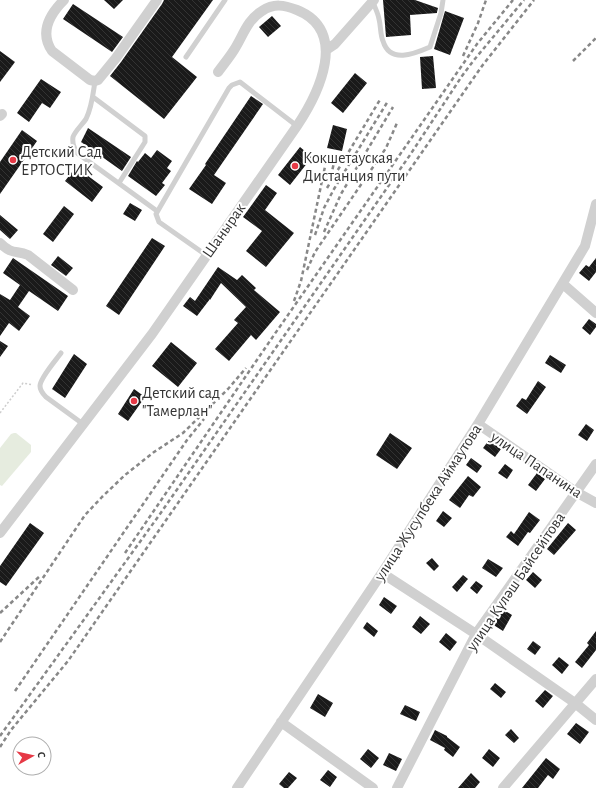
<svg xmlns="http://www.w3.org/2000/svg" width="596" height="788" font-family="'Alegreya Sans',sans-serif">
  <defs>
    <pattern id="building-back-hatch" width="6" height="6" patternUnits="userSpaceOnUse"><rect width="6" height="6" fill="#1a1a1a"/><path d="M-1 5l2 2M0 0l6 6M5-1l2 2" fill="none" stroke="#333"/></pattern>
  </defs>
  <rect width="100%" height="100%" fill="#fff"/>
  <path fill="#e6ecdf" d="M14,433h2l15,12v7l-29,34 -2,-1v-37l11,-14z"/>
  <path fill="url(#building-back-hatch)" d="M104,0h19l-9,9z
    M164,0h49l-41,57 25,20 -33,42 -54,-43 11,-14 41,-58z
    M383,0h32l23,8 -1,4v1l-27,2 1,20 -25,2z
    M73,4l50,33 -11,15 -49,-33z
    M445,11l19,7 -14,37 -16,-6z
    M272,16l9,10 -13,11 -9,-10z
    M0,51l15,11 -15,20z
    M433,56l3,32 -14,1 -2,-32z
    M355,73l12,10 -24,30 -12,-10z
    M41,79l20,13 -11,16 -8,-5 -13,19 -12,-9z
    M251,96l12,8 -49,71 12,8 -14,21 -23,-15 17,-24 -1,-1z
    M333,125l14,4 -5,22 -15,-3z
    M88,128l43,29 -9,14 -41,-29z
    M22,130l15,11 -37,53v-32z
    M300,147l12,10 -22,28 -12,-10z
    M157,150l15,11 -5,7 4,3 -9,12 3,2 -9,11 -28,-20 9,-15 1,1 7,-9 6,5z
    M76,167l27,20 -11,15 -27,-21z
    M266,185l11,8 -12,17 29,23 -28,34 -20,-16 16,-20 -19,-14z
    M130,203l12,7 -7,11 -12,-7z
    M64,206l10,8 -21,28 -10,-8z
    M0,215l18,15 -8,9 -10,-9z
    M152,238l13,8 -46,69 -13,-9z
    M58,256l15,12 -7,8 -15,-11z
    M13,258l55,38 -10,15 -29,-20 -11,16 12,9 -11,15 -10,-8 -9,13v-42l10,6 10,-15 -17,-12z
    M596,258v14l-7,9 -10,-8 7,-8 3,2z
    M218,267l19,13 5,-5 14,13 -2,2 26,22 -24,28 -5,-5 -22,26 -14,-12 23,-26 -4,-3 12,-13 -25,-24 -11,17v-1l-13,17 -14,-10 7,-9 5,4z
    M589,319l7,5v3l-6,8 -8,-7z
    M0,341l8,5 -8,11z
    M171,342l26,21 -19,24 -26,-21z
    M74,354l13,10 -22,34 -13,-9z
    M550,355l16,10 -5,8 -16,-10z
    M538,381l8,6 -19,27 -11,-8 6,-8 4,2z
    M134,389l11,8 -17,24 -10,-7z
    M586,424l8,6 -7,11 -9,-6z
    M390,433l22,15 -15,21 -21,-14z
    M489,440l12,9 -6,8 -12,-9z
    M471,458l11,8 -5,7 -11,-8z
    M505,464l8,6 -6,9 -9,-6z
    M537,473l8,6 -9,12 -8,-6z
    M468,476l13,11 -8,10 -4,-2 -9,13 -11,-8z
    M443,511l9,7 -8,9 -8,-6z
    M529,512l11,8 -10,13 -2,-1 -10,14 -12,-9 5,-6 3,3z
    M30,523l14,10 -38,53 -6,-4v-16z
    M568,523l8,7 -22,25 -7,-6z
    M432,558l7,8 -5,5 -8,-8z
    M488,559l15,9 -7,9 -14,-9z
    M533,572l9,8 -7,8 -9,-8z
    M463,575l5,4 -11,13 -5,-5z
    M476,581l7,5 -6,8 -7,-6z
    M384,597l13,9 -6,8 -12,-9z
    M502,609l10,6 -9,16 -11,-7z
    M420,616l10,8 -9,10 -9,-7z
    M367,622l11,9 -4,6 -11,-9z
    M596,631v19l-14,18 -7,-6 14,-17 -2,-2z
    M446,633l11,9 -7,9 -11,-9z
    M533,641l8,6 -6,8 -8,-6z
    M559,657l10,8 -7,9 -10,-9z
    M495,683l11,9 -5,6 -11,-9z
    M545,690l8,6 -10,12 -8,-7z
    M318,694l15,9 -8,14 -15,-9z
    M405,705l15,7 -4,9 -16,-7z
    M576,723l13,9 -9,12 -13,-10z
    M511,729l8,9 -5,5 -9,-8z
    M435,730l12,6v1l13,10 -7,10 -9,-7 1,-2 -15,-8z
    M368,749l11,9 -8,10 -11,-9z
    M489,749l11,9 -7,9 -11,-9z
    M389,753l13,6 -6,12 -13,-6z
    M546,758l14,11 -7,10 -5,-4 -10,13h-16z
    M328,770l9,7 -7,10 -10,-7z
    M289,772l8,6 -9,10h-4l-5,-4z
    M471,773l9,9 -5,6h-17z"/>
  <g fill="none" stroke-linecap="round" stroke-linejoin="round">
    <path stroke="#cdcdcd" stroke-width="1.5" stroke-dasharray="2 2" stroke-linecap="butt" d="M0,413l23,-30 10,2"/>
    <path stroke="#d0d0d0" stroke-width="5" d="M373,2c2,6 5,11 6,17 2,7 1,15 4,22 7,23 31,13 47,6l11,-34 2,-13
      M186,57l39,-57
      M95,81c-2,13 -3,26 -9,38 -4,6 -11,12 -13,18 -1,6 1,11 4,16l80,58
      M93,97l52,39v6l-26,41
      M206,255l-47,-33 -3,-8 73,-126 3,-3 8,-3 57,44
      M61,353c-5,7 -21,25 -21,33 0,5 3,8 6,11l37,27"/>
    <path stroke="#d0d0d0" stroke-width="10" d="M64,0c-14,14 -25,32 -12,51l38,29 5,1 3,-1 18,-22 41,-58
      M326,50l9,-6 39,-44
      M0,116l2,-2
      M0,243c12,12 16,7 28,12l45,35
      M563,284l33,29
      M478,424l98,68 20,11
      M0,533l152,-199 145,-208c22,-33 52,-95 0,-116 -13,-5 -23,-7 -35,1 -15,9 -19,25 -28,39 -5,8 -11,15 -16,22
      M382,573l94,61 99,69 21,17
      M281,722l92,66
      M237,788l145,-215 96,-149 107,-178 11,-42
      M397,788l79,-154 120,-170
      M503,788l93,-109"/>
    <path stroke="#888" stroke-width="2.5" stroke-dasharray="4 3" stroke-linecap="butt" d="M463,56l15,-33 8,-23
      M573,61l23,-23
      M331,176l4,-18
      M327,188l54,-90
      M324,232l17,-38 52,-87
      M315,235l9,-27 10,-19 54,-88
      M307,270l8,-18 71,-104 11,-25
      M294,301l7,-20 26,-124
      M125,553l149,-218 203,-291 36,-44
      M0,613l40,-37
      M0,642l85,-127 17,-18 23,-22 29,-23 29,-19 45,-44 18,-21
      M15,691l172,-251 17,-21
      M0,736l160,-222 250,-359 52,-79 12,-16 50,-60
      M0,747l11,-17 57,-69 414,-595 52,-66"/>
  </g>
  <g fill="#e63946" stroke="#fff" stroke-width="1.5">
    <circle cx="13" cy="160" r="4"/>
    <circle cx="295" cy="166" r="4"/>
    <circle cx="134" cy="401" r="4"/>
  </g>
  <g text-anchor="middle" stroke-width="4" stroke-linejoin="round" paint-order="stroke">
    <g font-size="16" fill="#333" stroke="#fff" text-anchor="start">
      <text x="21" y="157">Детский Сад<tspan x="21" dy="18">ЕРТОСТИК</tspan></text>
      <text x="303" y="163">Кокшетауская<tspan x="303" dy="18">Дистанция пути</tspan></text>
      <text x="142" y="398">Детский сад<tspan x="142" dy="18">"Тамерлан"</tspan></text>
    </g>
    <g font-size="16" fill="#333" stroke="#fff">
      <text transform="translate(223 230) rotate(-55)" y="6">Шанырак</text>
      <text transform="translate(537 464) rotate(34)" y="6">улица Папанина</text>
      <text transform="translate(427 502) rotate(-57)" y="6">улица Жусупбека Аймаутова</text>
      <text transform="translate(515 581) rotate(-56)" y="6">улица Күләш Байсейітова</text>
    </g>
  </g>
  <g transform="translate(32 756) rotate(82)"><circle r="19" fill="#ffffff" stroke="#adadad"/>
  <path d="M0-3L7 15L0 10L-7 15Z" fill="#e63946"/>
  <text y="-6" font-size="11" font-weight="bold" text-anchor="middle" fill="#333333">С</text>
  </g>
</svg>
